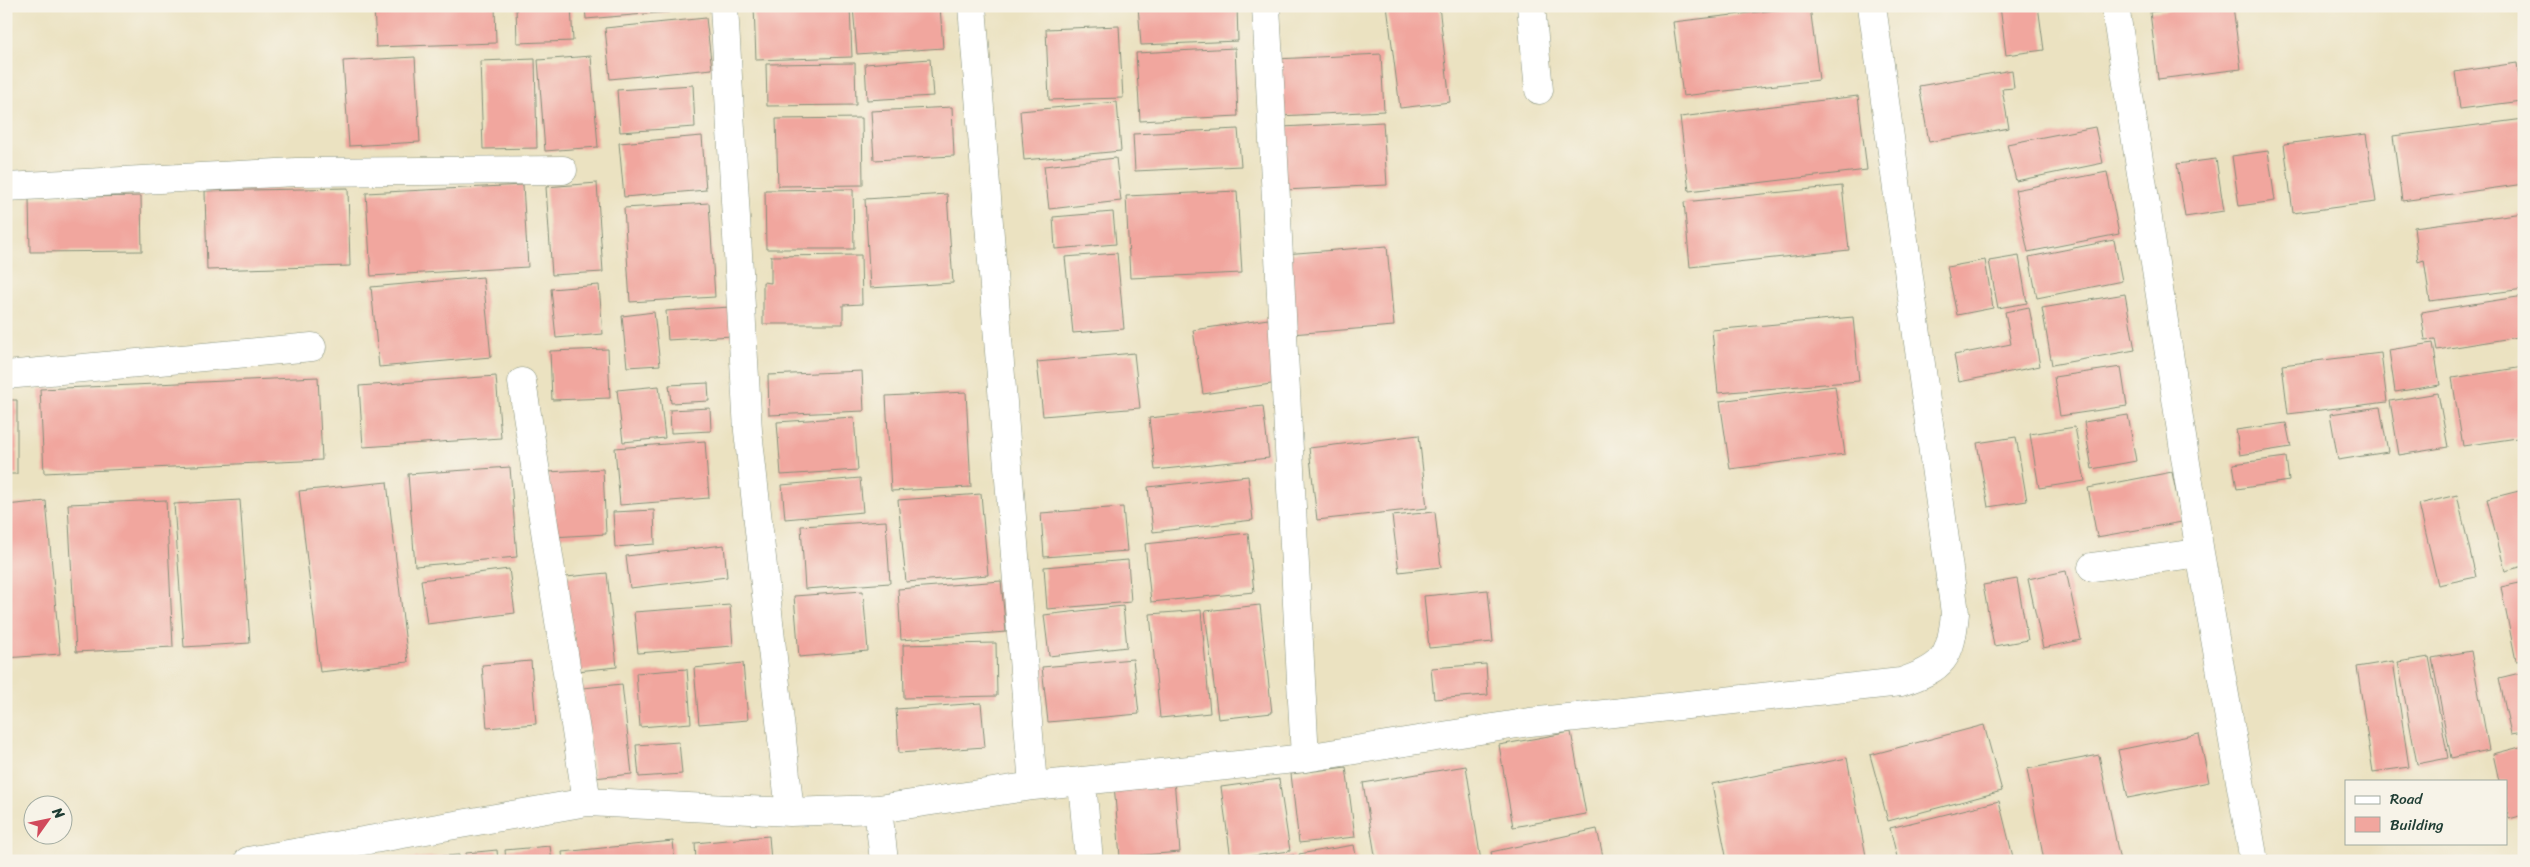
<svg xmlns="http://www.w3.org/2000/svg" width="2530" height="867" font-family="Sriracha,sans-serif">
  <rect width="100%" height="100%" fill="#f7f3e8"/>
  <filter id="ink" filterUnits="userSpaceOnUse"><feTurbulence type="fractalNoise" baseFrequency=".02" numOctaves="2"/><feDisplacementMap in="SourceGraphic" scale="10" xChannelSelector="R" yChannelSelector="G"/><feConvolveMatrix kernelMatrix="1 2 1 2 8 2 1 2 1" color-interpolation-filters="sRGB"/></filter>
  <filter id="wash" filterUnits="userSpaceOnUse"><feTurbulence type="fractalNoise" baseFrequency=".0096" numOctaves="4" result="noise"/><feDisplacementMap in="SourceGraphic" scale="20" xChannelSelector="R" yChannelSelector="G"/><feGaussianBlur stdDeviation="1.12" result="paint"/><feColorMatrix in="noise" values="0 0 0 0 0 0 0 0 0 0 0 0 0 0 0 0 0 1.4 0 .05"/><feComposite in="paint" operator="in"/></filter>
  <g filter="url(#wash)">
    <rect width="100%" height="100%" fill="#ebe2c1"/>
    <g id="blocks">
      <path fill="#f1a69e" d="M374,6h121l1,37 -120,4z
        M516,6h55l2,35 -56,2z
        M585,6h84v6l-83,7z
        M754,6h96l2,51 -96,3z
        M940,6l3,42 -86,6 -4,-47z
        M1138,6h99l1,35 -97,4z
        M1387,6h52l11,96 -50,6z
        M1810,6l9,74 -136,16 -10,-74z
        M2000,6h38l6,44 -38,5z
        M2201,6h32l8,63 -83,10 -8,-67z
        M706,18l6,51 -102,10 -5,-51z
        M1119,26l4,72 -74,2 -3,-71z
        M1235,48l3,68 -98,5 -4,-68z
        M1381,54l3,57 -105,5 -3,-57z
        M591,56l7,91 -53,4 -7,-91z
        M415,57l5,85 -71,4 -6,-85z
        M535,59l2,89 -54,1 -3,-88z
        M930,59l3,37 -66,4 -2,-36z
        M855,63l1,42 -89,1 -1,-42z
        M2517,63l5,38 -62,8 -5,-37z
        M2012,70l2,18 -12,1 7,39 -80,14 -10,-56z
        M693,85l2,42 -75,5 -3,-42z
        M1858,96l9,74 -178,21 -9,-74z
        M1117,102l4,49 -97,9 -4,-49z
        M952,107l2,49 -80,4 -3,-49z
        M862,118l1,67 -85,1 -2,-67z
        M2524,119v65l-122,17 -9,-65z
        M1383,122l4,63 -102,5 -3,-63z
        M2095,127l8,36 -87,18 -9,-37z
        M1238,129l3,37 -106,5 -2,-37z
        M2366,134l10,68 -83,11 -9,-69z
        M702,136l4,54 -82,7 -5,-54z
        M2268,151l7,50 -36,5 -7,-50z
        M1116,158l5,43 -72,8 -5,-43z
        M2216,159l8,52 -39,6 -8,-53z
        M2107,172l12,62 -91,18 -13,-62z
        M597,183l6,89 -51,3 -6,-88z
        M523,185l5,82 -157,9 -5,-83z
        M1842,186l7,64 -159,17 -6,-65z
        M348,188l2,78 -143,4 -2,-79z
        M853,189l1,60h-88l-1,-59z
        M1237,191l5,82 -112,5 -4,-82z
        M947,194l6,89 -83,5 -5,-89z
        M141,196l1,55 -112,1 -1,-54z
        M709,203l6,94 -85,5 -6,-94z
        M1113,212l3,32 -61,5 -2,-32z
        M2524,213v76l-94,12 -6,-41 -6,2 -4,-35z
        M2114,240l8,41 -85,17 -8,-41z
        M1387,246l7,80 -103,8 -7,-80z
        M1117,253l7,76 -51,4 -8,-76z
        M861,255l1,49 -19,1v19h-80v-42l8,1v-27z
        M2019,256l8,47 -29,5 -9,-47z
        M1985,260l8,48 -36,7 -10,-48z
        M483,277l8,80 -112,10 -8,-80z
        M599,285l4,49 -47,4 -5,-49z
        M2125,294l10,56 -83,15 -10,-57z
        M2524,296v40l-87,14 -2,-11 -10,1 -4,-28z
        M730,307l2,29 -64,4 -2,-29z
        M2029,307l11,59 -81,16 -5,-27 57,-11 -6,-32z
        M654,312l6,53 -33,2 -5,-51z
        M1853,317l6,64 -141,12 -6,-63z
        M1268,319l10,64 -75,11 -10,-64z
        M2433,343l7,42 -45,7 -6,-42z
        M608,349l2,49 -58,2 -2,-49z
        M1134,353l6,55 -97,8 -6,-54z
        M2381,353l6,49 -99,12 -6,-49z
        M2121,367l6,39 -67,10 -6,-39z
        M2524,367v70l-61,9 -11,-68z
        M862,371l2,40 -95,4 -1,-40z
        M496,376l5,62 -138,9 -4,-61z
        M318,377l4,83 -278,13 -4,-84z
        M708,383l1,18 -38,2 -2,-18z
        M659,386l6,52 -42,4 -6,-52z
        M1835,386l10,68 -115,15 -10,-68z
        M966,392l5,95 -80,4 -5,-95z
        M2438,393l10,54 -49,8 -9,-54z
        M6,400h11v74h-11z
        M1263,406l6,52 -114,12 -6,-52z
        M2380,407l8,45 -50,8 -8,-46z
        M710,408l1,23 -40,2 -1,-23z
        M2128,415l8,46 -44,8 -8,-47z
        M854,417l4,53 -77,5 -4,-53z
        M2286,423l5,24 -51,8 -4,-25z
        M2075,427l10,54 -46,7 -9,-54z
        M1419,435l8,73 -110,12 -8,-72z
        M2016,437l11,64 -39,6 -11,-64z
        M705,441l4,57 -89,7 -5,-57z
        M2286,457l3,24 -52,8 -4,-25z
        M510,467l7,90 -102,9 -7,-92z
        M603,469l3,65 -54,3 -4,-65z
        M2172,472l10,50 -85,15 -9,-49z
        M1248,476l5,44 -100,12 -5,-45z
        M860,478l3,34 -78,7 -3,-34z
        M387,482l21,180 -88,10 -21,-181z
        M2523,490l1,76 -19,5 -18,-72z
        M981,494l7,81 -82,7 -8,-82z
        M2457,495l19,82 -38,8 -19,-81z
        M166,500l7,147 -97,5 -8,-148z
        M240,500l10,143 -66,4 -10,-143z
        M46,501l14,153 -54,4v-153z
        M1123,507l4,44 -83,6 -3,-44z
        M654,510l1,34 -40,3 -2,-35z
        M1435,512l6,55 -42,5 -7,-56z
        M886,521l4,62 -85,6 -4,-63z
        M1248,533l6,59 -103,10 -6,-58z
        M724,545l3,32 -97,11 -4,-32z
        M1128,560l3,42 -84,7 -3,-42z
        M509,569l6,44 -88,11 -6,-44z
        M2066,571l15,69 -38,8 -15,-69z
        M607,573l10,94 -40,4 -11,-94z
        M2017,579l11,61 -34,6 -11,-61z
        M1001,581l5,51 -105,8 -3,-51z
        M2524,582v78l-8,1 -15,-74z
        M1488,590l5,52 -64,6 -5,-52z
        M863,591l5,60 -69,6 -5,-61z
        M730,605l3,41 -95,7 -4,-41z
        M1260,605l12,108 -54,6 -13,-108z
        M1123,606l4,41 -78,9 -5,-41z
        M1201,610l9,103 -50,5 -10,-104z
        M996,643l1,53 -93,2 -1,-53z
        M2471,651l18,99 -38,8 -19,-100z
        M2429,657l19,101 -31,6 -19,-102z
        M1133,659l6,55 -91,8 -6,-55z
        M531,661l5,63 -49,4 -5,-63z
        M2393,661l16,106 -36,5 -16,-105z
        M743,663l5,57 -49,4 -5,-56z
        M1486,664l2,31 -54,4 -3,-31z
        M687,669l4,54 -51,4 -4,-54z
        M2524,672v60l-13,2 -12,-56z
        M622,684l10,90 -38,4 -11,-90z
        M981,703l4,44 -86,6 -3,-44z
        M1984,725l18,66 -114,30 -18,-66z
        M1571,732l15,82 -73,13 -14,-82z
        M2199,734l10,48 -81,16 -10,-48z
        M679,742l3,32 -43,3 -3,-32z
        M2524,746v69l-15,4 -3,-12v-26h-7l-6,-27z
        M2099,755l21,106h-76l-17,-92z
        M1847,758l20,103h-140l-15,-77z
        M1466,766l15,95h-105l-13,-78z
        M1346,767l9,70 -56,6 -8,-69z
        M1174,779l6,73 -60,5 -6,-73z
        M1279,779l11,72 -59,8 -10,-72z
        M1999,801l15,60h-116l-8,-33z
        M1597,829l7,32h-111l-2,-9z
        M769,836l2,25h-75l-1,-18z
        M673,841l2,20h-112l-1,-9z
        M1354,845l3,16h-56l-2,-7z
        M550,846l2,15h-46l-1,-11z
        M497,850l1,11h-32v-8z
        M459,855v6h-56v-2z
        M1294,855l1,6h-36v-1z"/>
    </g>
  </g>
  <g filter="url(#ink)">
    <use href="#blocks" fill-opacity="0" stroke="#85907a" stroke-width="1"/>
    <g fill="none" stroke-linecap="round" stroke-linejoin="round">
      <g stroke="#85907a" stroke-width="29">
        <path id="minor" d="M724,6l24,425 42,381
          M972,6l61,780
          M1266,6l39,752
          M1531,6l8,84
          M2115,6l85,547 54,308
          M6,187l290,-15 267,-2
          M6,375l306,-28
          M522,382l65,420
          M2092,567l108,-14
          M1082,782l7,79
          M248,861l339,-59 203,10 88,-3
          M884,861l-6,-52 155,-23 272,-28 225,-36 371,-40c43,-14 50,-24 54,-69l-83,-607"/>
      </g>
      <use href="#minor" stroke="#fff" stroke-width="28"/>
    </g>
  </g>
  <rect width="2530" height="867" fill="none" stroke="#f7f3e8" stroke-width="25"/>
  <rect x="2345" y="780" width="162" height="65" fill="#f7f3e8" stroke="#a1aaa0"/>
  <rect x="2355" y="796" width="25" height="8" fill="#ffffff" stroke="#a1aaa0"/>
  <text x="2390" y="804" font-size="15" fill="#1f3d34">Road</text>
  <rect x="2355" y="817" width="25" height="15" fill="#f1a69e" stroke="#a1aaa0"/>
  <text x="2390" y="830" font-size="15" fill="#1f3d34">Building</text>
  <g transform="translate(48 820) rotate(57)"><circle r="24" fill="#f7f3e8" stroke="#a1aaa0"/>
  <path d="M0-4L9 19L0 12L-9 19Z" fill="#d1495b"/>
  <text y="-8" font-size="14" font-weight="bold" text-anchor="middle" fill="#1f3d34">N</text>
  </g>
</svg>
